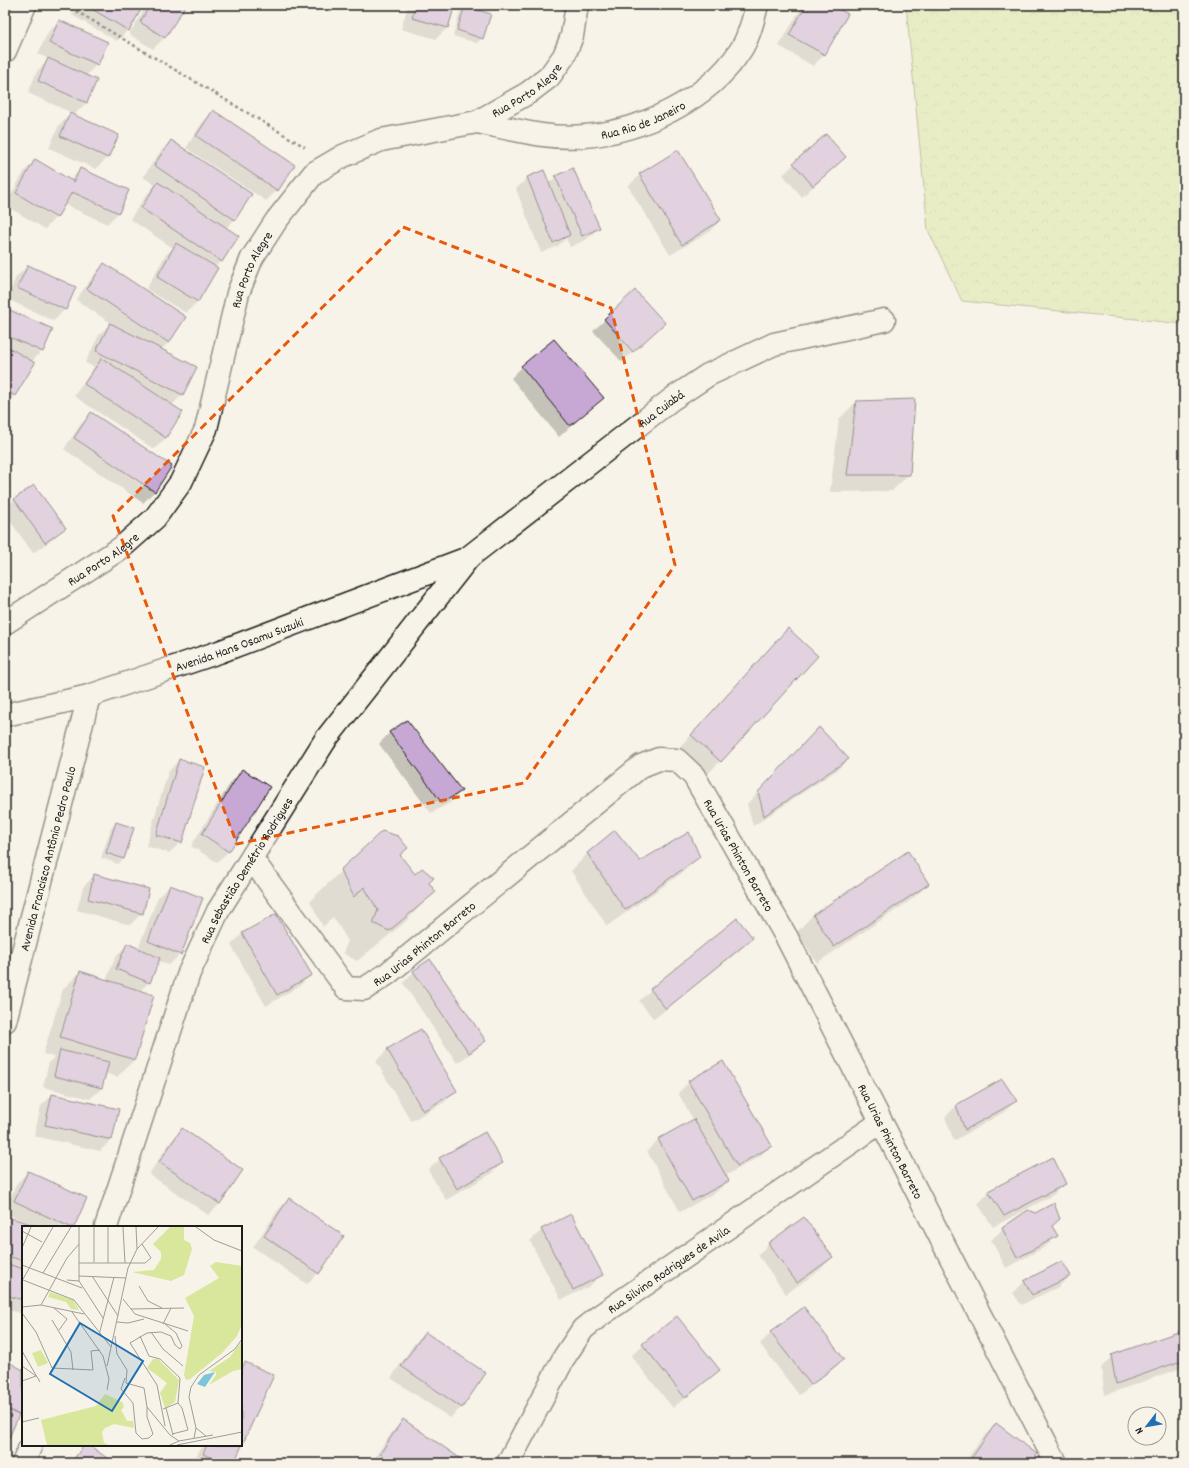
<svg xmlns="http://www.w3.org/2000/svg" width="1189" height="1468" font-family="Dekko,sans-serif">
  <defs>
    <pattern id="forest-crowns" width="20" height="18" patternUnits="userSpaceOnUse"><rect width="20" height="18" fill="#d8e79b"/><path d="M2 6a3 3 0 1 1 6 0M12 15a3 3 0 1 1 6 0" fill="none" stroke="#b9c685"/></pattern>
  </defs>
  <rect width="100%" height="100%" fill="#f7f3e8"/>
  <filter id="ink" filterUnits="userSpaceOnUse"><feTurbulence type="fractalNoise" baseFrequency=".025" numOctaves="2"/><feDisplacementMap in="SourceGraphic" scale="8" xChannelSelector="R" yChannelSelector="G"/><feConvolveMatrix kernelMatrix="1 2 1 2 8 2 1 2 1" color-interpolation-filters="sRGB"/></filter>
  <g filter="url(#ink)">
    <path fill="url(#forest-crowns)" stroke="#7a825c" d="M906,5h278v319l-222,-23 -34,-71z"/>
    <path fill="#0003" d="M78,5h61l-11,25 -11,11 -45,-26z
      M147,5h37l-20,33 -11,11 -24,-15z
      M408,5h46l-7,23 -11,11 -35,-10z
      M803,5h37l-3,4 -13,46 -11,11 -34,-20z
      M465,7l17,31 -5,5 -24,-7 7,-24z
      M60,21l37,43 -11,12 10,5 -10,22 -12,12 34,42 -12,12 -47,-21 10,-23 13,-12 -44,-20 9,-22 12,-12 -11,-5 10,-22z
      M213,112l64,78 -11,11 -80,-53 16,-25z
      M171,141l64,78 -9,9 -5,33 -6,6 -17,34 -12,12 -40,-24 19,-33 8,-8 -43,-29 17,-25 8,-9 -12,-8 17,-25z
      M678,152l42,68 -11,12 -39,23 -42,-69 12,-11z
      M845,157l-43,40 -19,-22 11,-11z
      M35,160l34,21 12,-12 37,44 -11,11 -43,-20 -8,13 -11,12 -40,-24 19,-33z
      M543,171l5,13 8,-7 43,51 -12,11 -17,8 -4,-9 -8,8 -17,7 -25,-64 11,-11z
      M104,264l80,53 -16,26 -7,7 22,44 -12,12 -5,32 -12,11 -80,-53 20,-29 -9,-4 14,-28 12,-12 -35,-23 17,-24z
      M28,266l37,43 -11,12 -47,-22 9,-22z
      M635,292l29,31 -42,39 -29,-31z
      M5,309l47,20 -10,22 -11,11 -17,34 -9,9z
      M522,367l80,31 -43,39 -48,-59z
      M856,402l53,72 -17,17 -62,1 9,-73z
      M91,414l63,78 -11,11 -79,-54 16,-24z
      M34,486l30,42 -11,11 -20,14 -28,-39v-5l9,-9z
      M788,629l-68,132 -16,17 -29,-26z
      M390,732l71,59 -11,12 -19,10 -52,-69z
      M808,739l40,20 -11,11 -84,56 -6,-22z
      M179,760l2,82 -12,11 -23,-7 22,-74z
      M242,771l-13,80 -12,11 -26,-16 40,-64z
      M116,823l7,36 -5,5 -17,-6 10,-30z
      M615,832l25,30 59,-5 -17,16 -75,53 -36,-55 16,-17z
      M399,856l15,19 14,8 6,9 -30,31 -47,38 -14,-8 5,-12 -15,-24 -10,10 -13,-26 31,-30z
      M94,876l48,37 -12,12 -53,-15 6,-23z
      M928,884l-17,16 -94,63 -20,-31 16,-17z
      M170,886l10,68 -11,11 -11,-4 -9,21 -9,9 13,4 -19,65 -17,17 -12,-4 -3,15 -12,11 -47,-12 6,-25 5,-5 -11,-3 20,-65 17,-17 26,8 10,-24 11,-11 11,4 20,-52z
      M276,915l35,60 -12,11 -33,20 -35,-61 11,-11z
      M737,920l15,18 -12,12 -86,69 -15,-18 12,-11z
      M414,971l71,70 -12,11 -16,11 -54,-80z
      M421,1031l35,59 -11,12 -34,19 -35,-60 11,-11z
      M689,1082l81,64 -11,11 -34,19 3,5 -12,11 -36,20 -33,-61 11,-11 36,-19 -16,-28z
      M52,1095l66,14 -7,31 -11,11 -66,-15 7,-30z
      M1015,1101l-11,11 -50,29 -9,-24 12,-12z
      M182,1130l38,74 -12,11 -59,-41 22,-33z
      M440,1159l62,4 -11,11 -45,26 -18,-30z
      M28,1172l45,55h-50v87l-18,-5v-92l20,5 -20,-9v-4l12,-26z
      M1064,1184l-11,11 -60,32 -15,-23 11,-12z
      M289,1199l29,74 -11,11 -54,-37 25,-37z
      M1035,1214l16,13 6,9 -12,11 -39,21 -15,-28 12,-11z
      M542,1230l59,44 -11,12 -29,14 -31,-59z
      M769,1243l63,14 -11,12 -35,25 -28,-39z
      M1062,1262l8,14 -12,11 -37,18 -8,-12 11,-11z
      M1184,1331v36l-79,28 -4,-27 11,-12z
      M425,1333l37,74 -12,11 -59,-40 23,-34z
      M771,1333l72,26 -11,11 -33,25 -39,-51z
      M643,1345l76,24 -46,39 -42,-52z
      M5,1362l18,9v36l-18,38z
      M403,1421l59,42h-91l21,-31z
      M996,1424l36,39h-68l16,-22z
      M85,1445h2l25,18h-43z
      M202,1445h39l-8,18h-40z"/>
    <path fill="#c7a8d4" stroke="#1c1c1c" d="M85,5h56l2,1 -14,25z
      M150,5h36l-21,33 -25,-16z
      M416,5h39l-7,23 -36,-10z
      M806,5h26l16,9 -23,41 -36,-20z
      M465,6l26,8 -8,25 -26,-9z
      M59,20l49,22 -10,23 -49,-22z
      M48,58l49,22 -10,23 -49,-22z
      M213,110l82,55 -17,26 -82,-55z
      M70,113l49,22 -11,23 -48,-22z
      M826,134l20,23 -33,29 -20,-23z
      M171,140l81,54 -17,26 -81,-55z
      M678,150l43,70 -39,25 -43,-71z
      M35,159l39,23 6,-14 49,22 -10,23 -47,-21 -15,26 -41,-25z
      M573,168l27,60 -18,8 -27,-60z
      M544,170l26,65 -17,8 -26,-66z
      M158,182l81,54 -17,26 -81,-54z
      M176,243l42,25 -20,34 -41,-25z
      M5,251l4,2 -4,9z
      M104,263l82,54 -17,26 -82,-54z
      M28,265l48,22 -10,23 -49,-22z
      M635,290l30,33 -32,29 -29,-33z
      M5,308l48,21 -10,23 -38,-17z
      M110,323l87,44 -14,28 -87,-44z
      M554,339l50,59 -34,28 -49,-60z
      M5,345l30,18 -20,33 -10,-6z
      M102,358l81,54 -17,26 -82,-54z
      M915,399l-5,76h-63l9,-74z
      M91,412l81,54 -17,26 -81,-54z
      M34,485l32,43 -21,15 -31,-44z
      M788,628l30,28 -97,106 -30,-27z
      M407,720l55,71 -20,12 -53,-71z
      M819,727l30,32 -85,57 -6,-24z
      M179,759l26,8 -23,76 -26,-8z
      M242,769l28,18 -41,65 -27,-18z
      M116,822l18,6 -10,31 -18,-6z
      M615,830l25,31 49,-29 11,25 -75,53 -38,-57z
      M382,831l16,5 10,12 -8,7 15,19 7,-6 12,10 -5,5 7,9 -47,39 -16,-8 5,-13 -14,-23 -10,10 -14,-27z
      M908,851l21,33 -95,63 -21,-32z
      M94,874l55,15 -6,25 -55,-15z
      M170,885l33,13 -22,57 -33,-14z
      M276,914l36,61 -35,20 -35,-62z
      M737,918l16,20 -87,71 -16,-20z
      M127,943l33,15 -10,25 -34,-14z
      M430,959l56,82 -17,12 -56,-82z
      M80,971l74,24 -19,65 -75,-23z
      M421,1029l36,62 -34,20 -36,-62z
      M60,1050l49,12 -7,26 -48,-12z
      M723,1061l49,85 -35,20 -49,-85z
      M1002,1079l15,22 -52,29 -9,-25z
      M52,1094l67,15 -7,31 -67,-15z
      M694,1119l35,62 -37,20 -34,-62z
      M182,1128l61,42 -23,34 -61,-42z
      M485,1132l18,31 -46,26 -18,-31z
      M1053,1157l13,27 -62,32 -16,-25z
      M28,1171l59,27 -13,29h-4l-56,-26z
      M289,1198l55,38 -25,38 -55,-38z
      M1054,1203l6,16 -8,7 6,10 -41,22 -15,-30 26,-18 7,3z
      M571,1214l32,61 -30,15 -32,-61z
      M5,1216l35,11h-17v34l-18,-6z
      M804,1217l29,40 -36,26 -29,-40z
      M1062,1261l9,15 -39,19 -8,-14z
      M5,1263l18,6v31l-18,-5z
      M804,1307l40,52 -33,26 -41,-53z
      M677,1316l43,54 -35,28 -43,-54z
      M1184,1330v30l-68,24 -5,-29z
      M425,1332l61,41 -24,35 -61,-42z
      M5,1360l18,10v39l-4,6 -14,-8z
      M245,1362l29,13 -40,88h-11l-20,-9 4,-9h34v-75z
      M5,1409l14,6 -14,32z
      M403,1419l61,42 -1,2h-70l-13,-9z
      M996,1423l41,31 -4,9h-65z
      M84,1445h5l25,18h-43z"/>
    <g fill="none" stroke-linecap="round" stroke-linejoin="round">
      <g stroke="#1c1c1c" stroke-width="25">
        <g id="minor">
          <path d="M5,51l20,-46"/>
          <path id="s1" d="M477,122c35,7 72,18 108,14 57,-5 123,-36 155,-85 9,-13 13,-31 17,-46"/>
          <path id="s2" d="M5,623l116,-75 34,-30 26,-36 25,-53 32,-136 14,-35 24,-37 38,-48 29,-17 38,-16 96,-18 51,-29 21,-16 15,-21 8,-20 5,-31"/>
          <path id="s3" d="M5,715l84,-19 130,-44 249,-94"/>
          <path id="s4" d="M252,859l94,129 18,1 23,-15 254,-208 18,-7 18,1 17,16 93,162 269,525"/>
          <path id="s5" d="M5,1021l84,-325"/>
          <path id="s6" d="M106,1227l83,-254 29,-62 108,-172 143,-182 203,-158 36,-24 66,-31 110,-24"/>
          <path d="M23,1463l8,-18"/>
          <path id="s7" d="M508,1463l57,-107 18,-27 15,-12 283,-195"/>
        </g>
      </g>
      <path stroke="#1c1c1c" stroke-width="2.5" stroke-dasharray="3 3" stroke-linecap="butt" d="M66,5l239,142"/>
      <use href="#minor" stroke="#f7f3e8" stroke-width="22"/>
    </g>
  </g>
  <path d="M0 0H1189V1468H0ZM403,227l208,81 64,257 -151,218 -287,61 -124,-328z" fill="#f7f3e8" fill-opacity=".55" fill-rule="evenodd"/>
  <path fill="none" stroke="#e8590c" stroke-width="3" stroke-dasharray="8 5" stroke-linejoin="round" d="M403,227l208,81 64,257 -151,218 -287,61 -124,-328z"/>
  <g text-anchor="middle" stroke-width="3" stroke-linejoin="round" paint-order="stroke">
    <g font-size="13" fill="#1c1c1c" stroke="#f7f3e8">
      <text dy="5" stroke="none"><textPath href="#s2" startOffset="801">Rua Porto Alegre</textPath></text>
      <text dy="5" stroke="none"><textPath href="#s1" startOffset="170">Rua Rio de Janeiro</textPath></text>
      <text dy="5" stroke="none"><textPath href="#s2" startOffset="453">Rua Porto Alegre</textPath></text>
      <text dy="5" stroke="none"><textPath href="#s6" startOffset="1013">Rua Cuiabá</textPath></text>
      <text dy="5" stroke="none"><textPath href="#s2" startOffset="117">Rua Porto Alegre</textPath></text>
      <text dy="5" stroke="none"><textPath href="#s3" startOffset="245">Avenida Hans Osamu Suzuki</textPath></text>
      <text dy="5" stroke="none"><textPath href="#s4" startOffset="685">Rua Urias Phinton Barreto</textPath></text>
      <text dy="5" stroke="none"><textPath href="#s5" startOffset="168">Avenida Francisco Antônio Pedro Paulo</textPath></text>
      <text dy="5" stroke="none"><textPath href="#s6" startOffset="385">Rua Sebastião Demétrio Rodrigues</textPath></text>
      <text dy="5" stroke="none"><textPath href="#s4" startOffset="253">Rua Urias Phinton Barreto</textPath></text>
      <text dy="5" stroke="none"><textPath href="#s4" startOffset="1009">Rua Urias Phinton Barreto</textPath></text>
      <text dy="5" stroke="none"><textPath href="#s7" startOffset="258">Rua Silvino Rodrigues de Avila</textPath></text>
    </g>
  </g>
  <g transform="translate(22 1226)">
    <rect width="220" height="220" fill="#f7f3e8"/>
    <path d="M148,1h14v13l6,3 2,6 -8,26 -13,6 -39,-9 22,-2 7,-11v-7l-8,-8zM194,36l26,4v58l-5,12 -15,17 -32,26 -4,1 -2,-5 10,-59 -9,-18 34,-20 -9,-12zM220,115v28l-9,2 -24,14 7,-10v-3l-7,-1 21,-14zM19,124l7,13 -10,4 -6,-14zM131,133h5l21,21 -4,22 -10,6 -5,-15 7,-10 -20,-15zM83,168l17,8 2,5 -3,3 6,11h6l1,7 -20,-4 -9,4 -3,4 2,11 5,2h-62l-6,-25 55,-14z" fill="#d8e79b"/>
    <path d="M28,66l23,8 6,10 -8,-1 -5,-7 -18,-5z" fill="#d8e79b"/>
    <path d="M193,146l-10,15 -8,-3 7,-9z" fill="#7bc5da"/>
    <path fill="none" stroke="#9f9d96" stroke-width="1" d="M57,1v54l24,37M101,1l2,36M114,1l1,22M174,1l18,13 28,11M0,5l20,11M0,22l9,-21M72,36v-35M57,37h66l6,-5 -9,-14M86,37v-36M0,39l60,23M21,47l28,-46M57,50l47,2M70,50l26,40M1,53l30,-52M1,54l51,20 37,47M45,54l12,1M117,60l9,15 14,7M101,73l12,15 53,17M19,79l26,-47 12,-14M0,81l19,-2 43,9M32,82l13,11 -8,11M109,83l53,-1M50,86l31,44 6,23 -2,11M0,87l14,19 16,36 41,2 -2,-19 9,-1M30,94l19,32 2,18M95,96l11,1 16,-4M141,98l8,-16M143,98l11,9 6,13 -2,3 -5,-4 -4,-9 -10,-4 -14,1 -17,10 27,42 8,41M129,106l12,17 20,17M77,109l15,-58M93,110l2,18 10,16 -1,13 18,5 3,19 23,28 9,6M118,110l9,20 11,3 20,19 -2,25M0,125l18,31M0,140l14,10M85,140l21,-98 9,-19 21,-22M103,152l-4,11 12,14 3,30 6,6 7,-1 4,-4 -6,-17v-10M0,155l14,-5M144,182l7,27M141,183l15,-6 4,5 6,22 -16,4M0,196l17,-4M174,202l10,8M172,212l2,-10 -7,-31 2,-10 8,-12 36,-26 7,-10M148,219l9,-4 34,-6M155,219l65,-13"/>
    <path fill="#1f6fb2" fill-opacity="0.15" stroke="#1f6fb2" stroke-width="2" d="M58,97l63,38 -31,50 -62,-37z"/>
    <rect width="220" height="220" fill="none" stroke="#1c1c1c" stroke-width="2"/>
  </g>
  <rect width="1189" height="1468" fill="none" stroke="#f7f3e8" stroke-width="20"/>
  <rect x="10" y="10" width="1169" height="1448" fill="none" stroke="#1c1c1c" stroke-width="1.5" filter="url(#ink)"/>
  <g transform="translate(1147 1426) rotate(239)"><circle r="19" fill="#f7f3e8" stroke="#9f9d96"/>
  <path d="M0-3L7 15L0 10L-7 15Z" fill="#1f6fb2"/>
  <text y="-6" font-size="11" font-weight="bold" text-anchor="middle" fill="#1c1c1c">N</text>
  </g>
</svg>
